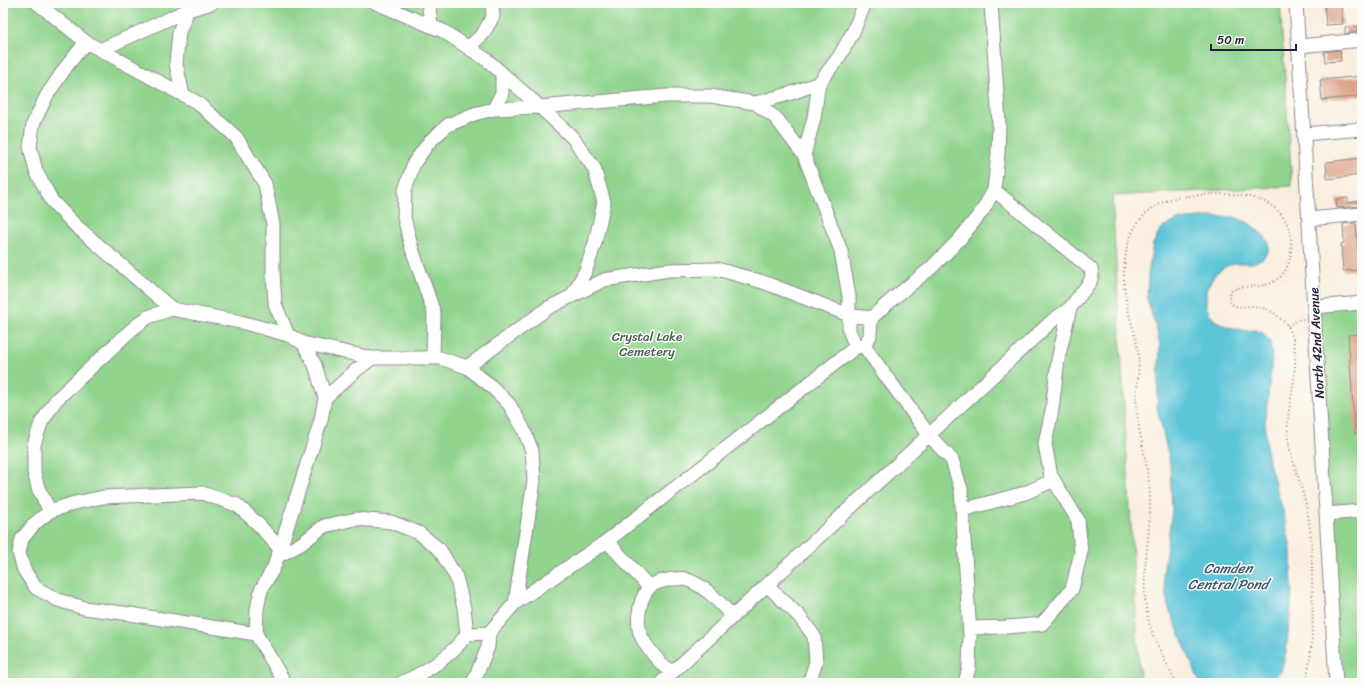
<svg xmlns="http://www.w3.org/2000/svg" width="1365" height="686" font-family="Sriracha,sans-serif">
  <rect width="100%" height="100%" fill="#fdfcf7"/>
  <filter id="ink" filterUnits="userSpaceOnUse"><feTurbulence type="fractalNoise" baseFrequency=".025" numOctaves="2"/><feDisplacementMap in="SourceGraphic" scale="8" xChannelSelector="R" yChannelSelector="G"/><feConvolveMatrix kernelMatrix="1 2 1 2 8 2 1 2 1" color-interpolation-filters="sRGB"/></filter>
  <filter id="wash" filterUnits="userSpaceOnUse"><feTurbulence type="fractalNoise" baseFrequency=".012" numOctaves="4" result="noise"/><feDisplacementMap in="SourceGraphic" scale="16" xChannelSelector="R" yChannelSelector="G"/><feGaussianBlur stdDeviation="0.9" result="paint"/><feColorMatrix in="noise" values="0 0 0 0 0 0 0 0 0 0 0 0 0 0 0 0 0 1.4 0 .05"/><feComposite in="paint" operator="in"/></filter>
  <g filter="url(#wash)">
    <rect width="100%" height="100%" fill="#f9eede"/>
    <path fill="#90d48d" stroke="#597b64" d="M3,3h1277l12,183 -180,10 28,487h-1137z
      M1362,304v379h-26l-22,-376z"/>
    <path fill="#5cc5d8" stroke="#3f748a" d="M1209,217h25l15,6 15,13 5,7v7l-6,8 -10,5h-19l-7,3 -11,7 -10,16v18l8,13 14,7 19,4 8,-1 8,3 7,9 2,17 -7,64 2,33 16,55 8,38 1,46 -6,57 -5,19 -10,12h-71l-32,-77 -5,-31 9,-64 -2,-49 -13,-55 3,-61 -4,-19 -9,-28 1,-23 5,-32 8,-15 17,-9z"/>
    <g id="blocks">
      <path fill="#dba48a" d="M1324,3h17l2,21 -17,1z
        M1357,26v6l-12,2v-7z
        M1340,50l1,11 -16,1 -1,-10z
        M1362,76v20l-40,4 -2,-20z
        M1362,158v17l-35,4 -1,-17z
        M1348,198v5l14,-2v5l-25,2 -1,-9z
        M1356,223l2,29h4v15l-3,1v2l-16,1 -2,-27 3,-1 -1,-19z
        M1362,334v99l-7,1 -7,-99z"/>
    </g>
  </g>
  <g filter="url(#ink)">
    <use href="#blocks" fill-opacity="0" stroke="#8e888c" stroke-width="1"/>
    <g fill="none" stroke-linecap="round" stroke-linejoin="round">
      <g stroke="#8e888c" stroke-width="15">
        <path id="minor" d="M37,3l49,39 112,61 38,34 29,47 8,40v48l2,32 13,31 15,8 12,22 10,33 -4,22 -41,129 -6,18 -13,23 -4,19 -1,25 29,49
          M376,3l67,28 44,29 53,47 126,-11h44l45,7 21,15 28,37 37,96 8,45v19l-86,-33 -46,-13 -48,1 -65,10 -56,28 -81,59
          M431,3l-2,3 2,20
          M1296,3l40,680
          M86,42l-20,25 -19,28 -14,29 -3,23 6,24 16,30 23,24 97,84
          M1299,46l63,-6
          M469,47l14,-13 10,-18 -1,-13
          M100,50l88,-40 24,-7
          M183,95l-7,-31 3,-32 9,-22
          M755,103l34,-9 30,-11
          M494,109l8,-16v-19
          M1304,134l58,-5
          M804,155l10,-37 5,-35 20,-26 14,-25 12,-29
          M994,190l97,79 1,7 -2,6 -20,26
          M1309,219l53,-5
          M1314,307l48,-4
          M303,343l69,15h68l27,9 24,19 18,18 14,24 9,23 2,30 -19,122
          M864,346l65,89 23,25 9,29 9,147 -1,32 -4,15
          M856,347l8,-1 6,-10 1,-18 24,-21 36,-29 28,-28 24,-30 11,-20 4,-37 1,-29 -8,-121
          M433,358l1,-45 -23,-67 -7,-29 1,-27 9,-27 16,-22 18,-16 26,-11 20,-5 46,-2 33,31 21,30 10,34 -9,41 -9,27 -14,26
          M325,398l29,-26 18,-14
          M962,510l63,-17 29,-13
          M50,511l-12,-23 -4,-16v-27l7,-22 15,-23 75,-70 17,-13 24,-8 69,13 47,13
          M1326,514l36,-3
          M607,541l42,46
          M278,556l23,-12 23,-18 32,-7 35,3 28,11 21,17 16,27 8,31 3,26c-16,23 -41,38 -66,49
          M767,585l32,31 15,20 2,26 -7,21
          M256,634l-126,-20 -46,-6 -26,-8 -22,-12 -12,-18 -5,-17 3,-14 12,-15 16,-13 25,-8 28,-6 99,-4 35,12 22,20 21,24
          M467,634l22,-1 26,-30 92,-62 249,-194 -7,-17v-15l22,3
          M672,673c-12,-10 -23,-21 -30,-35 -7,-13 -3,-38 6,-49 5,-7 18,-9 25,-10 4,0 9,-1 12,0 20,6 34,23 48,38
          M473,683l15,-36 1,-14
          M661,683l391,-362 18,-13 -12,51 -6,51 -7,34 6,32 27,44 3,32 -9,37 -30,35 -35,3 -37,1"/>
      </g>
      <path stroke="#8e888c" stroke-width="2" stroke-dasharray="1 3" stroke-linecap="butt" d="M1288,326l10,-6 6,-1
        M1176,683c-10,-22 -25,-45 -29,-70 -7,-36 3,-72 3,-108 1,-32 -10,-62 -13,-93 -3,-20 4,-40 1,-61 -2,-13 -6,-25 -9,-38 -6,-22 -7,-46 -1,-69 6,-23 23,-40 47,-46 38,-6 112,-13 116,42 1,14 -1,26 -10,36 -16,17 -38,5 -51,16l-1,7 1,4c7,5 13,4 20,3 8,0 17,3 24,7 4,4 10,8 13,12 16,23 4,68 1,93 -1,9 0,19 1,28 6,23 15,46 19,70 4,21 4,43 4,64 1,34 2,70 -7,103"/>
      <use href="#minor" stroke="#fff" stroke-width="13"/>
    </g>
  </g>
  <g text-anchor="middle" stroke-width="3" stroke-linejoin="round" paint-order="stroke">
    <g font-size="13" fill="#486058" stroke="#fdfcf7">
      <text x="647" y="341">Crystal Lake<tspan x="647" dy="15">Cemetery</tspan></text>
    </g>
    <g font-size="13" fill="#22223b" stroke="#fdfcf7">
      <text transform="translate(1316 343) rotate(-93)" y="5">North 42nd Avenue</text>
    </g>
    <g font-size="14" font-style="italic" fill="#365b72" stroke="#fdfcf7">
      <text x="1228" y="573">Camden<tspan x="1228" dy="16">Central Pond</tspan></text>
    </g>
  </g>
  <rect width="1365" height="686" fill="none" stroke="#fdfcf7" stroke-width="16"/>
  <path d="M1211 44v6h85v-6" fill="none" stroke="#22223b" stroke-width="2"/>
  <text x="1217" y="44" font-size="12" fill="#22223b" stroke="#fdfcf7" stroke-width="3" paint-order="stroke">50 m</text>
</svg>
